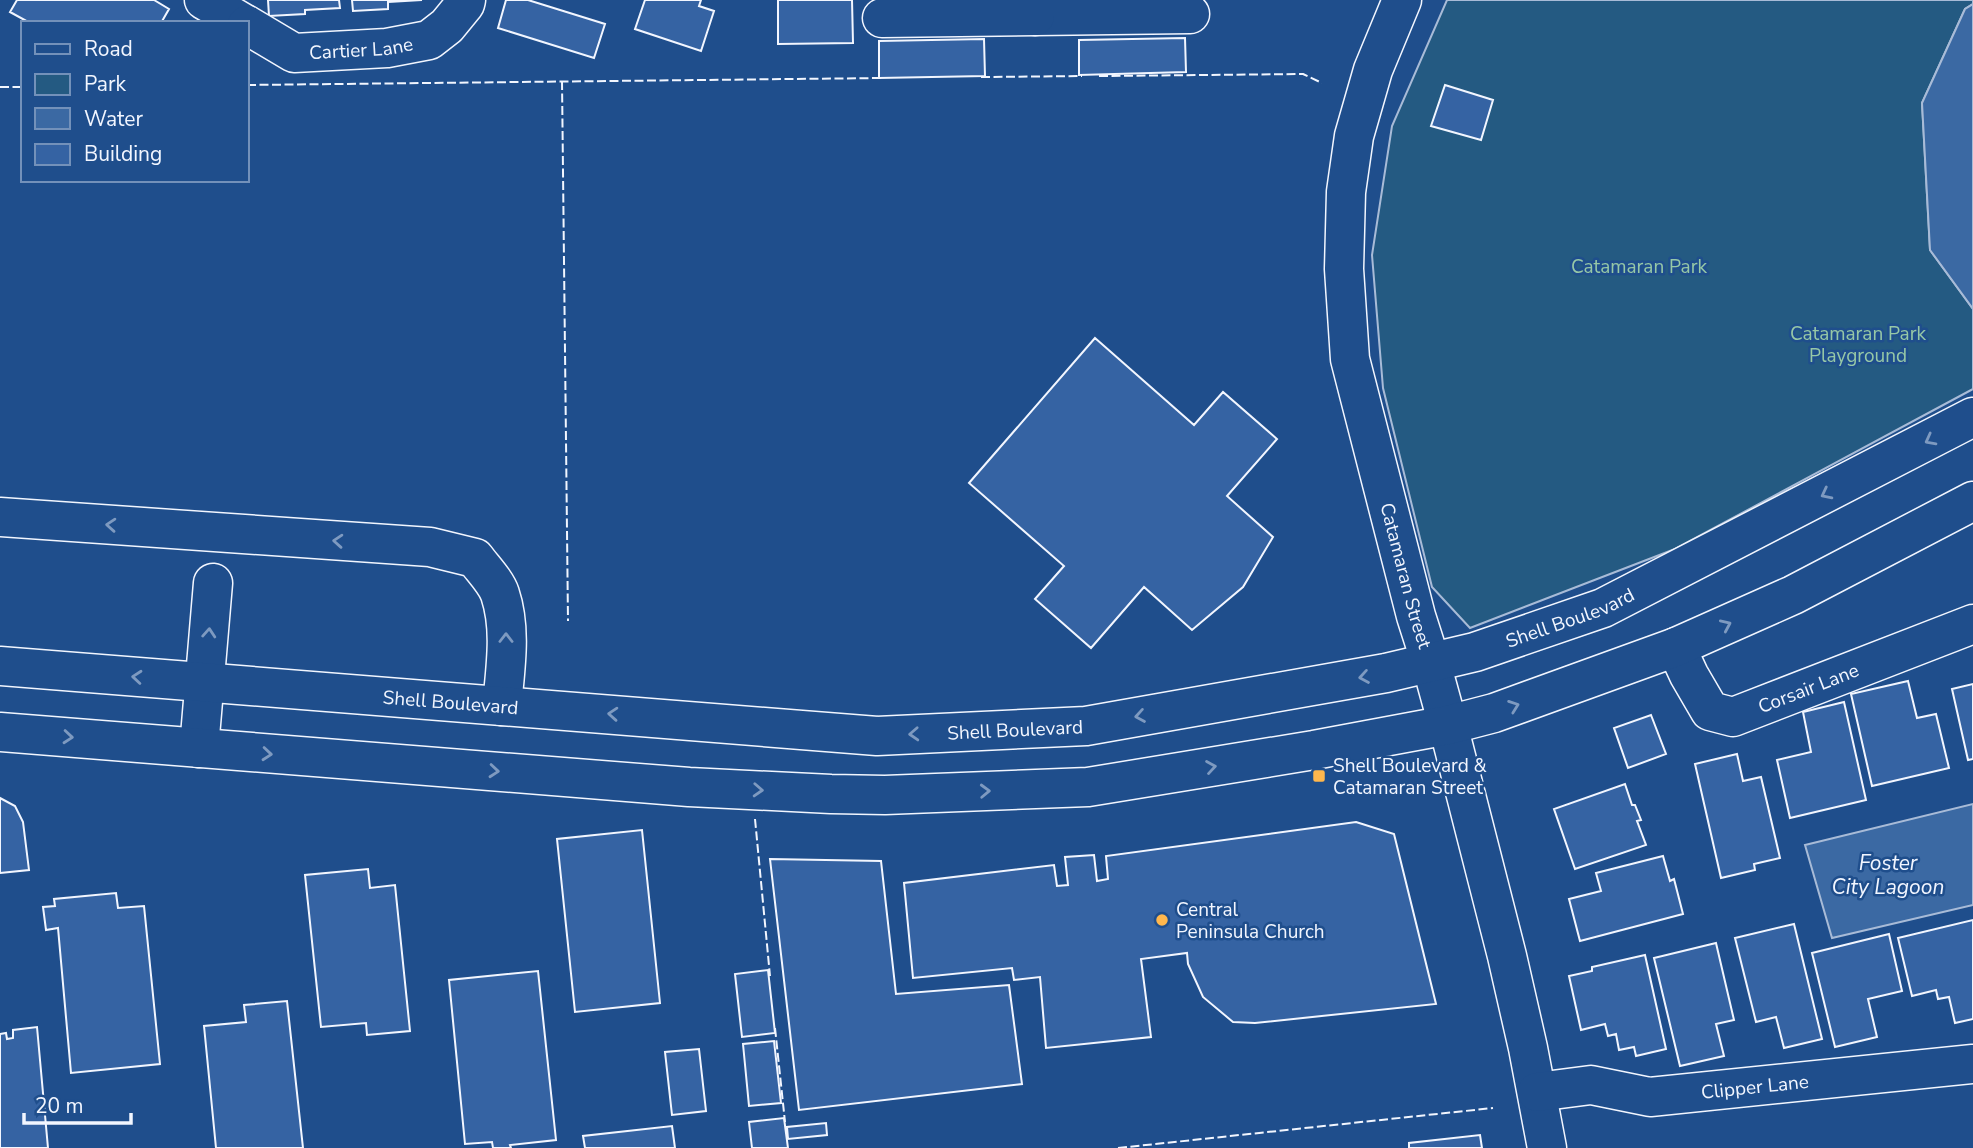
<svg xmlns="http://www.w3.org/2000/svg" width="1973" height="1148" font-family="'Nunito Sans',sans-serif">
  <rect width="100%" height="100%" fill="#1f4e8c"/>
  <path fill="#245a82" stroke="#a8bbd7" stroke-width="2" d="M1447,0h526v4l-8,5 -43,94 8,147 43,59v80l-298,160 -205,79 -38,-41 -49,-199 -11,-133 20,-129z"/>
  <path fill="#3b69a3" stroke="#a8bbd7" stroke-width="2" d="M1973,4v305l-43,-59 -8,-147 43,-94z
    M1973,804v101l-141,33 -27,-93z"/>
  <path fill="#3563a3" stroke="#f2f6ff" stroke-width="2" d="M17,0h137l15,9 -8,14h-131l-20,-11z
    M268,0h71l1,8 -35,2v4l-36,2z
    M352,0h70l-34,2v7l-35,2z
    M506,0h22l77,24 -11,34 -96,-30z
    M645,0h56l-2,6 15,5 -13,40 -66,-22z
    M778,0h74l1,43 -75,1z
    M1185,38l1,34 -107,3v-35z
    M984,39l1,37 -106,2v-37z
    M1445,85l48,15 -12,40 -50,-14z
    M1095,338l99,87 29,-33 54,47 -50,57 46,41 -30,50 -51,43 -48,-43 -53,61 -56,-49 29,-33 -95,-83z
    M1908,681l9,37 19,-4 13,54 -77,18 -21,-92z
    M1973,684v75l-5,1 -16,-71z
    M1844,702l22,98 -76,18 -13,-58 34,-8 -8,-40z
    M1651,715l15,39 -38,14 -14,-40z
    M1737,754l6,27 18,-4 19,81 -26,6 1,6 -34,8 -26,-114z
    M1625,784l7,21h3l6,15 -4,1 9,24 -71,24 -21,-60z
    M0,798l15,8 8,16 6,48 -29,3z
    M1356,822l38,12 42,170 -181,19 -22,-1 -30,-25 -15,-33 -1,-11 -46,6 10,78 -105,11 -6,-71 -26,3 -2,-12 -99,10 -9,-95 150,-18 3,21 11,-1 -3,-28 29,-2 3,26 11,-2 -2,-23z
    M642,830l18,173 -85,9 -18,-173z
    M1663,856l7,25 4,-2 9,35 -103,27 -11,-42 32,-8 -5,-18z
    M770,859l111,2 15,133 113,-9 13,99 -223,26z
    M368,869l2,19 25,-3 15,146 -43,4 -1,-12 -45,4 -16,-152z
    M116,893l2,15 26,-2 16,158 -89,9 -13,-145 -12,2 -3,-23 12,-1 -1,-7z
    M1973,920v99l-18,4 -6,-26 -11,2 -2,-9 -24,6 -14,-58z
    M1794,924l28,115 -38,9 -8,-31 -20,5 -21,-84z
    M1889,934l13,57 -34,8 9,38 -42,10 -23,-94z
    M1716,943l18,77 -18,4 8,32 -44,10 -26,-108z
    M1645,955l21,94 -30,7 -2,-9 -15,3 -3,-16 -8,2 -3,-12 -24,6 -12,-54 23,-5v-4z
    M768,970l7,63 -33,4 -7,-63z
    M538,971l18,169 -46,5 1,3h-18l-1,-6 -27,2 -16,-164z
    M287,1001l16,147h-87l-12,-122 42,-4 -2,-17z
    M37,1027l11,121h-48v-114l6,-1 1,6 6,-1v-8z
    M774,1041l7,62 -32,3 -6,-62z
    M699,1049l7,62 -34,4 -7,-63z
    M784,1118l4,30h-36l-3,-26z
    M826,1123l1,12 -39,4 -1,-12z
    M672,1126l3,22h-90l-2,-12z
    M1480,1135l2,13h-73v-5z"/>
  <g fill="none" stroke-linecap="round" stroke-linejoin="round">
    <g stroke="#f2f6ff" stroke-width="41">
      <g id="minor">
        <path d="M204,0l39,23"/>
        <path id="s1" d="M1402,0l-29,70 -19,66 -8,56 -2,77 6,90 66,257 15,47 17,62 59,231 21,92 19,100"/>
        <path d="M1035,16l155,-2"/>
        <path d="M882,18l153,-2v-16"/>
        <path id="s2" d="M247,25l47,28 93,-5 42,-8 18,-14 18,-22 1,-4"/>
        <path d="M0,517l430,30 45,11c8,11 21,24 25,36 12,36 5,76 2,112"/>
        <path id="s3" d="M1676,647l13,28 21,36 23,6 240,-93"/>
        <path d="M199,748l14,-165"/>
        <path id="s4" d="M1537,1092l54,-7 59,12 323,-33"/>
      </g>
    </g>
    <g stroke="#f2f6ff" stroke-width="41">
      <g id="major">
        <path id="s5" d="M0,666l877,70 209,-10 300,-53 89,-21 128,-44 370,-191"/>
        <path d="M0,732l689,55 142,7 54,1 203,-8 226,-37 134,-25 46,-12 182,-66 117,-52 180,-94"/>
      </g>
    </g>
    <use href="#minor" stroke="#1f4e8c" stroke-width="38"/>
    <use href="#major" stroke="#1f4e8c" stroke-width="38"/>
    <path stroke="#f2f6ff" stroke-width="2" stroke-dasharray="9 3.5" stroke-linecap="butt" d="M1099,76l204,-2 19,9
      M981,77l101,-1
      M562,81l6,540
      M247,85l636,-7
      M0,87h23
      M755,819l15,157
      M775,1028l10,94
      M1118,1148l375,-40"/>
  </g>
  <defs><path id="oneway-chevron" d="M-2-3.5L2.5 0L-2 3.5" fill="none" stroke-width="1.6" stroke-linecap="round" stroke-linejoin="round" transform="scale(1.75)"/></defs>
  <g stroke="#7e9ac0">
    <use href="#oneway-chevron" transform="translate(1930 440) rotate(152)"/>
    <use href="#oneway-chevron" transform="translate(1826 494) rotate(153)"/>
    <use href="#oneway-chevron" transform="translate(111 525) rotate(-176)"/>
    <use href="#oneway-chevron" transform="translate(338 541) rotate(-176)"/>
    <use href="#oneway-chevron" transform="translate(1726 625) rotate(-24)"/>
    <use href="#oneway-chevron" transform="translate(209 633) rotate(-86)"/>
    <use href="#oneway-chevron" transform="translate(506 638) rotate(-90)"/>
    <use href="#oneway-chevron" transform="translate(137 677) rotate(-175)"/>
    <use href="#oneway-chevron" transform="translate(1364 677) rotate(170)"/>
    <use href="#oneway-chevron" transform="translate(1514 706) rotate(-20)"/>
    <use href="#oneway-chevron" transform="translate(613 714) rotate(-176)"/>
    <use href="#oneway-chevron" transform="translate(1140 716) rotate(170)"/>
    <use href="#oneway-chevron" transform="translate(914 734) rotate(177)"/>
    <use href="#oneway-chevron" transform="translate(68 737) rotate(5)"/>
    <use href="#oneway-chevron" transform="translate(267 754) rotate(5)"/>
    <use href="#oneway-chevron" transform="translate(1211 767) rotate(-9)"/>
    <use href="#oneway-chevron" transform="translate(494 771) rotate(5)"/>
    <use href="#oneway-chevron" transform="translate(758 790) rotate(3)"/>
    <use href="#oneway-chevron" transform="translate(985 791) rotate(-2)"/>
  </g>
  <g fill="#ffb74d" stroke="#1f4e8c" stroke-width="2.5">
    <rect x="1312" y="769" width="14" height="14" rx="3.5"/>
    <circle cx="1162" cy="920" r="7"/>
  </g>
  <g text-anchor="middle" stroke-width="5" stroke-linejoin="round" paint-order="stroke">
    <g font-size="19" fill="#f2f6ff" stroke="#1f4e8c">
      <text dy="7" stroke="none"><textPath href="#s2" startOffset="122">Cartier Lane</textPath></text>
      <text dy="7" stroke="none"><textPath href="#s1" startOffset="592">Catamaran Street</textPath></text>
      <text dy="7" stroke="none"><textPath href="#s5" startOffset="1586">Shell Boulevard</textPath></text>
      <text dy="7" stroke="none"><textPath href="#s3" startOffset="177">Corsair Lane</textPath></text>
      <text dy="7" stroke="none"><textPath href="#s5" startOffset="452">Shell Boulevard</textPath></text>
      <text dy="7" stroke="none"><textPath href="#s5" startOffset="1018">Shell Boulevard</textPath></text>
      <text dy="7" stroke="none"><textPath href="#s4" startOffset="220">Clipper Lane</textPath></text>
    </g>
    <g font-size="19" fill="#97c8a6" stroke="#1f4e8c">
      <text x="1639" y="273">Catamaran Park</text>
      <text x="1858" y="340">Catamaran Park<tspan x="1858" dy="22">Playground</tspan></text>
    </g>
    <g font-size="19" fill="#f2f6ff" stroke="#1f4e8c" text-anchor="start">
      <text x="1333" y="772">Shell Boulevard &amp;<tspan x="1333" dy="22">Catamaran Street</tspan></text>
      <text x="1176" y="916">Central<tspan x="1176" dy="22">Peninsula Church</tspan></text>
    </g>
    <g font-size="21" font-style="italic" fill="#f2f6ff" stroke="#1f4e8c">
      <text x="1888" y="870">Foster<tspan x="1888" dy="24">City Lagoon</tspan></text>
    </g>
  </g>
  <rect x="21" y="21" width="228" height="161" fill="#1f4e8c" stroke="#7391ba" stroke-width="2"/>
  <rect x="35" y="44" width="35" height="10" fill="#1f4e8c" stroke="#7391ba" stroke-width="2"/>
  <text x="84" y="56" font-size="21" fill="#f2f6ff">Road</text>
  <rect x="35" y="74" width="35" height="21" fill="#245a82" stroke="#7391ba" stroke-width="2"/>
  <text x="84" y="91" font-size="21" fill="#f2f6ff">Park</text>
  <rect x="35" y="108" width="35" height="21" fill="#3b69a3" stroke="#7391ba" stroke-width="2"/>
  <text x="84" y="126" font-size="21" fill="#f2f6ff">Water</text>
  <rect x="35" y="144" width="35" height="21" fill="#3563a3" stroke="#7391ba" stroke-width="2"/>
  <text x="84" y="161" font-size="21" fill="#f2f6ff">Building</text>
  <path d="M24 1113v10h107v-10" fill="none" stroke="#f2f6ff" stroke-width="3.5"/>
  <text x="35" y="1113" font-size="21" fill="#f2f6ff" stroke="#1f4e8c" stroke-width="5" paint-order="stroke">20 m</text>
</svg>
